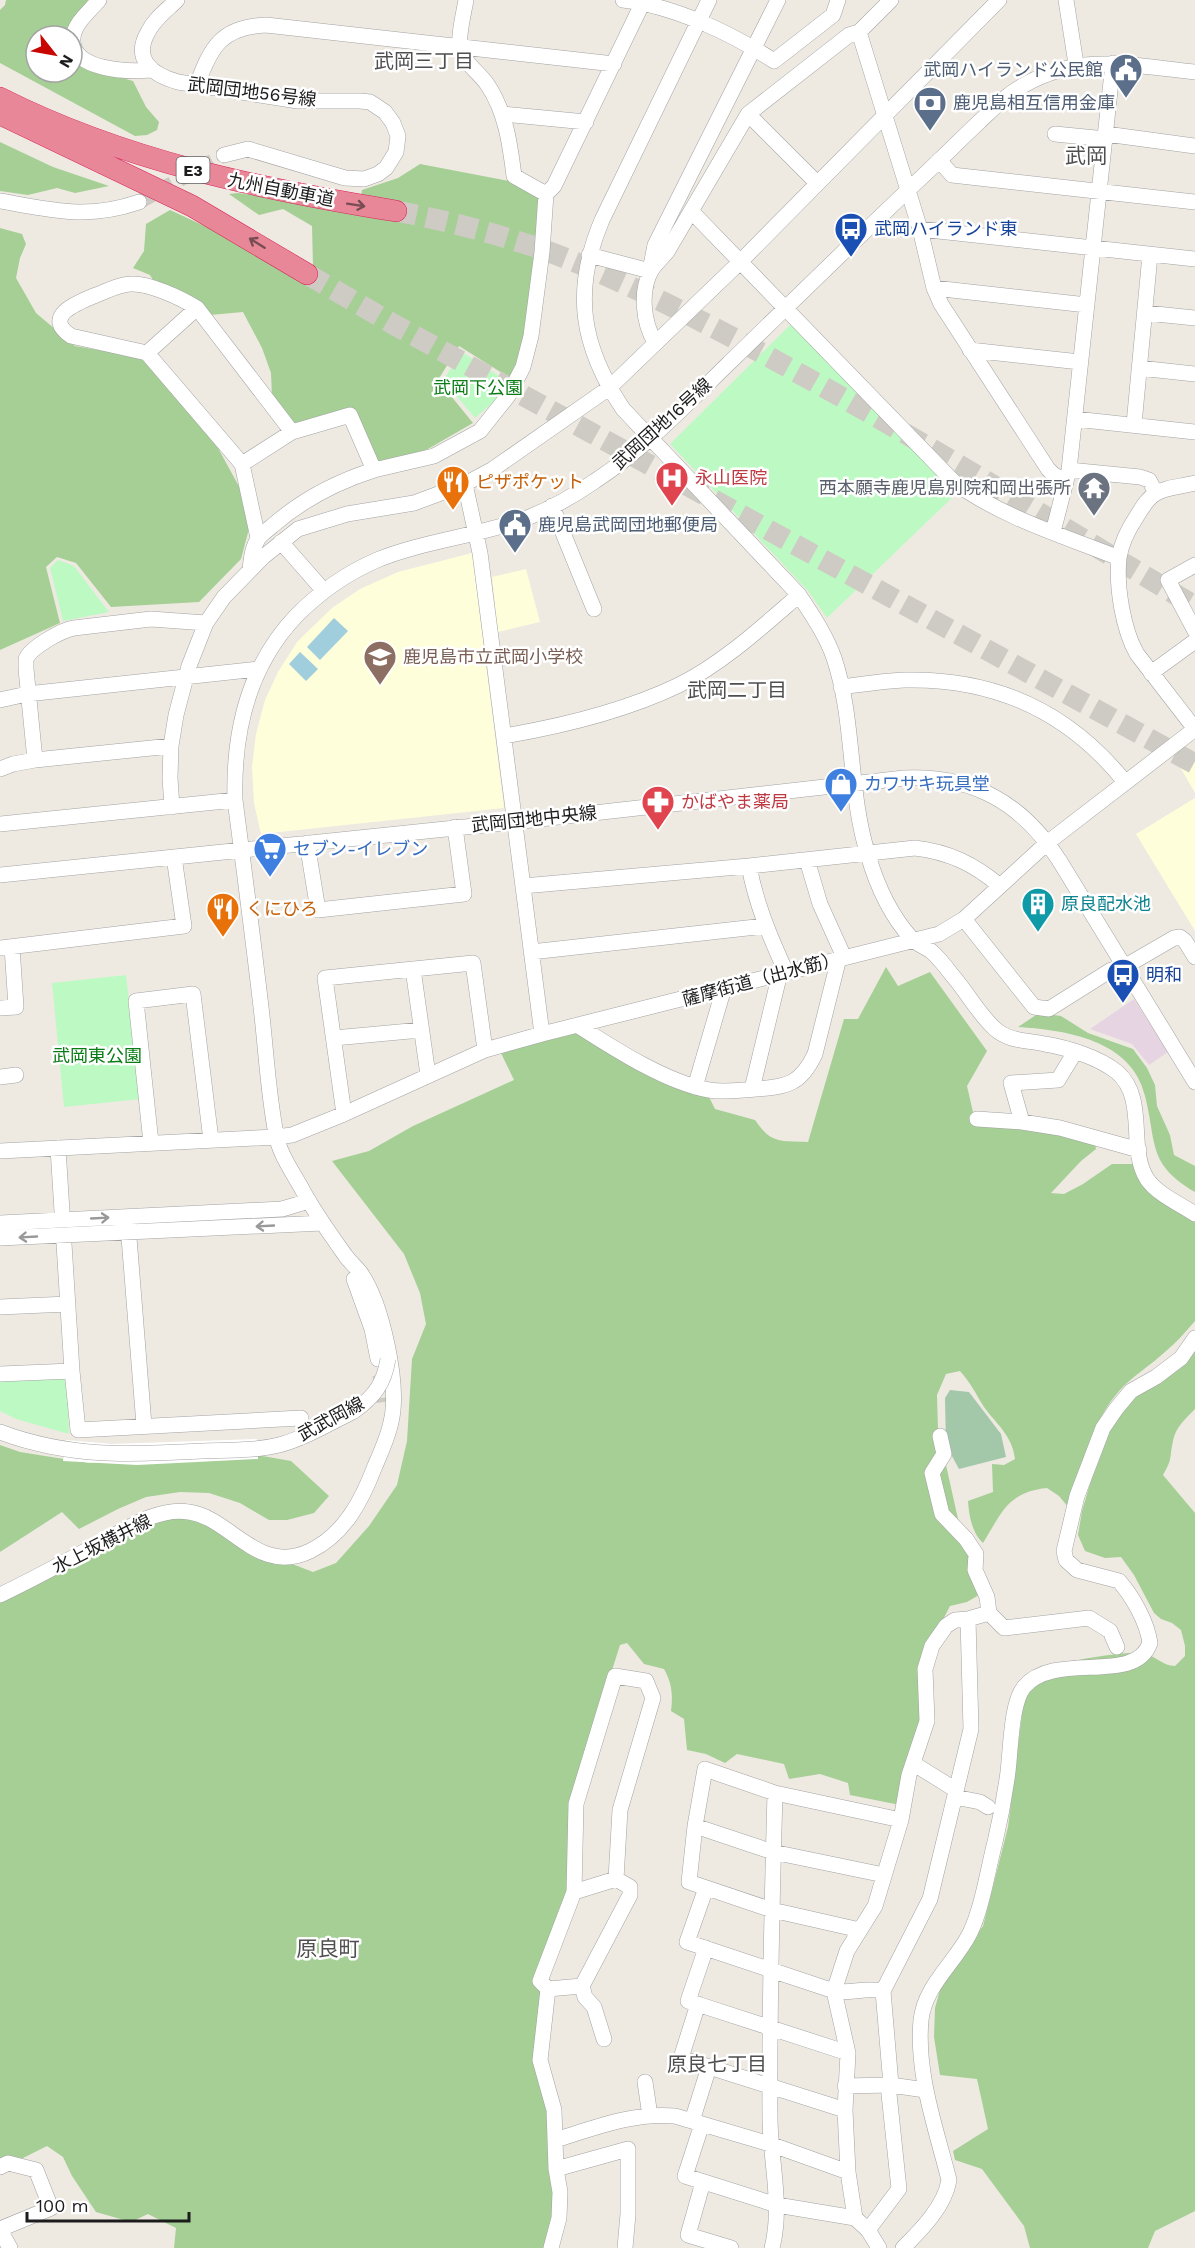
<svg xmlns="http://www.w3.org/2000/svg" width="1195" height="2248" font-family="'Work Sans','Noto Sans JP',sans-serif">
  <rect width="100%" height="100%" fill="#eeeae2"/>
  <path fill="#e7d4e3" d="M1134,999l34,53 -19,13 -17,-21 -42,-15z"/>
  <path fill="#feffda" d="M472,553l32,255 -243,26 -7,-31 -2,-36 4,-33 9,-34 13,-28 19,-30 35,-34 28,-19 38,-17z
    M526,569l14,53 -42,10 -6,-55z
    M1195,751v42l-16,-28z
    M1195,798v133l-59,-97z"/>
  <path fill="#a5cf95" d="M6,0h85l-22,36h-33v36h36v-17l17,14 44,12 13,26 13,15 -2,8 -10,5 -12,1 -135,-73v-53l5,-5z
    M0,142l53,25 56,19 -34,7 -18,-5 -29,7 -28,-4z
    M420,164l89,17 30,16 2,6 -18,146 -13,29 -51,-32 -21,34 35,43 -45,26 -49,17 -27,-59 -56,19 -24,-29 -1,-24 -9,-25 -19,-36 -33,3 -54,-30 -6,-10 -17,-7 11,-17 2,-27 24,-14 67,31 76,26 -1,-41 -29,-17 -24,6 -30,-21 9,-1 56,8 67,-5 1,-6 36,-12z
    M0,228l22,6 4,10 -6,14 -4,20 20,35 39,33 70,12 73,90 24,44 8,33 -9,34 -42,43 -88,5 -35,-44 -19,-6 -11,10 14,56 -60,27z
    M886,967l12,19 32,-14 57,79 -20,35 8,35 119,16 2,12 -15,12 -30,32 13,1 19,-10 29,-20h29l5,11 49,36v110c-9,10 -18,21 -29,30 -15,14 -32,24 -46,39 -29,32 -39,78 -51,118l-10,-12 -12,-8c-39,4 -45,24 -64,55 -11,-10 -14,-27 -15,-42l25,-9 -1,-28 12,1 11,-6c-3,-24 -18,-34 -31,-52 -8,-13 -14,-25 -24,-36l-14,3 -9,21 1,34 20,90 12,16 9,60 -12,7 -17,4 -20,39 -6,75 -24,85 -50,-10 -2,-12 -28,-9 -31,5 -5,-15 -47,-10 -12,9 -19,-9 -19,-4 -3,-31 -13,-8c2,-16 1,-28 -7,-42l-20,-5 -17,-21 -7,2 -26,82 -24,164 -28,102 12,205v22l-8,28h-372l2,-20 -28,-14 -17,8 -35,-10 -24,-36 -9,-19 -16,-11 -30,15 -17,-3v-561l133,-73 56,-13 93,49 31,12 23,-9 33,-37 28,-41 10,-44 5,-82 14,-35 -6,-31 -16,-39 -72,-93 37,-10 44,-25 101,-46 -14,-29 76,-23 131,65 8,16 40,11c17,25 26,20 53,22l36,-123h14z
    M1039,1013l22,3 27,17 45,16 14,19 8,17 2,21 13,29 4,20 21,11v26c-48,-28 -38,-49 -50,-96 -13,-56 -79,-66 -127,-69z
    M1195,1345v64c-9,9 -20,19 -22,32 -4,18 0,17 -10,34l32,38v698l-40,20 -7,17h-118l-6,-22 -42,-57 -27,-9 -2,-9 35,-22 -11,-50 -37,-4 -6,-38 1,-29 5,-18 6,-14 37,-50 25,-99 14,-113v-19l13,-25 7,-4c25,-3 82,-17 103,-12 11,2 18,12 30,12l10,-10v-10l-4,-16 -9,-7 -11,-4 -7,-6 -20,-38 -13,-18 -16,1 -20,-7 -7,-16 4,-24 20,-68 9,-20 28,-31z
    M0,1445l20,7 69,11 168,-8 34,6 38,35 -15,17 -27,7h-18l-29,-17 -31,-10 -29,-1 -34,5 -28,12 -39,20 -17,-17 -62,40z"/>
  <path fill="#a2c8a9" d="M950,1390l19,2 32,42 5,23 -47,12 -13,-24 -1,-47z"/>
  <path fill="#bdfac3" d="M791,324l167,168 -131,126 -19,-27 -138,-147z
    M462,352l46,30 -11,17 -22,19 -32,-38z
    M58,560l16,6 35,46 -46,9 -13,-53z
    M126,975l15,124 -77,8 -12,-124z
    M67,1377l2,57 -53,-15 -16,-8v-33z"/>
  <path fill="#a1cedd" d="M334,618l14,13 -28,29 -13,-13z
    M300,652l18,17 -12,12 -17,-17z"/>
  <path fill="#fff" d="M257,1439l1,20 -121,6 -74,-4 3,-21 46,4z"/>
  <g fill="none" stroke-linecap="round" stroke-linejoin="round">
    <path stroke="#cecbc4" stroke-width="15" stroke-dasharray="15 8" stroke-linecap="butt" d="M139,202l85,-47
      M380,1375l4,27"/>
    <path stroke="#cecbc4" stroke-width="21" stroke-dasharray="21 10" stroke-linecap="butt" d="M396,211c43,8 86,19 127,32 48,15 93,37 138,58 65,32 129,67 191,102 116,66 229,135 343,203
      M307,274l86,50 802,440"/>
    <g stroke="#a3a3a3" stroke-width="16">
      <path id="minor" d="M99,0c-9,11 -25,23 -26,38 -3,33 57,34 78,32
        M177,0c-10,10 -23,19 -29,32 -16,28 5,43 30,50l120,19h62l10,1 15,10 8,11 5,13 -2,16 -10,16 -8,6 -14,5 -19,-1 -97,-29 -24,6
        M466,0c-2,12 -8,35 -6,46 3,17 18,25 27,38 19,28 23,60 27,92l32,18 8,-8 90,-186
        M623,0c51,6 108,33 151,61l59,-46 5,-15
        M709,0l-107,220c-30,71 -21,126 21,189l176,186c13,20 27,40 35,63 21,63 14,133 34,197 9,31 22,60 44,84 5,5 13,8 19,12 8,7 15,16 21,24 15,17 26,38 42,53 15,14 33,12 51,16 23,4 53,13 72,28 31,27 10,75 30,107 10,15 33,25 48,35
        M1066,0l10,64
        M859,32l61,197 14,59 7,16 107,165 6,6 12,6
        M197,85c14,-39 25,-58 69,-60l348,39
        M502,114l84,8
        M748,114l69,69
        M1055,134l51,5
        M1106,134l89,12
        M939,160l13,15 243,27
        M0,201c52,9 87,19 139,1
        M691,211l263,271c49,36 110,54 165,76
        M920,229l275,30
        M589,255l61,16 5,-26 123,-245
        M934,288l153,17
        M1146,313l49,5
        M655,342c-12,-19 -15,-51 -4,-71 4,-7 11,-13 16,-19l81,-138 101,-79 10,-3 32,-32
        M970,350l110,12
        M147,353l50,-45
        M1139,368l56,6
        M1075,419l120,13
        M1134,424l16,-169
        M242,464l50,-32 58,-17 24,55c-38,12 -72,30 -102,56 -4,4 -11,8 -14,13 -6,9 -7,21 -8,31
        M374,470l60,-14 46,-25 28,-35 15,-29 8,-31 11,-84 4,-58
        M1069,470l71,7 9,3 7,13
        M465,484l15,69 62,481
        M552,506l42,103
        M1053,532l16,-62 44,-407
        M258,538l-16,-74 -95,-111 -76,-17c-30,-20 8,-34 25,-41 11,-4 23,-11 35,-11 18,-1 50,14 66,24l95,124
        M281,542l43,49
        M1195,565l-27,15 27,51
        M1151,673l44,-32
        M841,687c22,-3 43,-6 64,-7 91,-2 164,32 220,102
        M0,700l27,-6 232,-25
        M1195,729l-58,-75c-14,-24 -21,-68 -18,-96 2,-14 10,-30 18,-42 5,-8 10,-17 18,-22 12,-8 27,-7 40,-11
        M504,736c59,-10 121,-25 175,-51 44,-22 83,-58 120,-90
        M35,760l-9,-91c0,-1 0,-9 0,-10 5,-12 36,-29 48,-31l77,-9 55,4
        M0,769l13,-5 22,-4 136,-14
        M172,807l-2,-29 1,-32 5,-31 13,-49 17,-43 18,-26 39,-40 35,-28 49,-15 67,-11 51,-19 28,-15 116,-81 131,-126 259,-262
        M0,824l235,-24
        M307,843l11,67 146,-16 -9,-67
        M807,860l13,44 24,53
        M749,866c7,38 21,71 37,106
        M0,875l514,-53 390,-44c69,-3 118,25 155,82l136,222
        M523,886l226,-20 166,-18c34,4 59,16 85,38
        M964,919l70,88 15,2 62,-39 13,-3 50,-29 6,-1 5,4 10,16
        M0,948l184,-22 -10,-69
        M531,952l234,-26
        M413,969l15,106
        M0,1008l16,-1 -4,-60
        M577,1025c36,23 90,58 132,65 16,3 31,0 47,-1 31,-2 45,-5 59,-35l24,-96
        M334,1038l87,-8
        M0,1077l16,-2
        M695,1087l29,-99
        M752,1089l28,-116
        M344,1114l-19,-136 148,-15 12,87
        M977,1119l45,3 38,6 79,22
        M1022,1122l-11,-39 47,-3 17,-28
        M151,1143l-15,-142 57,-7 18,146
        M58,1148l14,223 6,59 223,-12
        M0,1151l276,-14 16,-2 52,-21 141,-64 57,-16 397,-100 25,-15 83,-76 148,-114
        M0,1223l282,-14 27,-8
        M128,1225l16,200
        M0,1238l323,-15
        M354,1279l18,50 6,30
        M0,1307l68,-3
        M0,1374l72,-3
        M0,1432c69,26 131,23 202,19 26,-1 53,0 77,-6 26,-7 51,-22 75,-34
        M940,1436l4,18 -12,19 10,41 24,25 10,15 -1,16 12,27 2,16
        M0,1595c32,-15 62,-32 93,-48 28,-14 63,-41 96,-35 42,6 69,64 121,39 35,-17 52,-51 65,-85 6,-14 13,-29 16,-44 9,-37 -9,-119 -31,-150 -5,-6 -11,-11 -15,-17 -15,-21 -30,-42 -42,-64 -9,-17 -24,-37 -27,-57 -8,-41 -10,-85 -15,-127 -8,-69 -17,-138 -26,-207 -2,-69 13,-134 62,-185 23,-23 50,-42 80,-55 46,-19 102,-24 150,-42 23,-9 48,-23 68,-37 49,-32 90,-75 132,-116 65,-63 130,-127 196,-189 19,-18 37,-36 56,-54 14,-13 28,-28 45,-37 58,-33 109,-19 171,-13
        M615,1676l31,5 7,17 -33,112 -4,69 14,8v8l-48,91 -34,3 -8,-8 34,-89 2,-88z
        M914,1764l42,26
        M955,1797l25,5 8,5
        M695,1826l78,26 111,23
        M706,1888l-19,54 147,49c16,3 33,-4 49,0
        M574,1892l42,-13
        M860,1930l-88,-20 -83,-28 6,-56 10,-57 70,24 126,27
        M706,1948l-18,53 160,52
        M582,1986l3,11 9,10 10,32
        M548,1989l-8,71 14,50 2,59 4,23 -1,26 -8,30
        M698,2004l-17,54 164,52
        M645,2082l5,34
        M845,2086l46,-1 34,5
        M692,2121l17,-54
        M702,2124l-17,52 92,29 78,13
        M555,2140c39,-12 79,-28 120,-24l95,28 78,28
        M0,2167l8,-4 28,7 15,38 -51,21
        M556,2169l72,-20v65l-3,34
        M703,2182l-15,53 43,13
        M0,2230l10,18
        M868,2230l31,-41 -10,-95 2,-9 -8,-94 47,-92 41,-170 -3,-110
        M772,2248c11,-43 -2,-88 -2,-131 -1,-108 2,-216 5,-324
        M879,2248l-11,-18 -13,-12 -7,-46 -3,-62 3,-57 -14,-62 13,-40 28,-45 26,-86 8,-45 18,-54 -2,-52 7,-23 14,-20 9,-6 13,-1 21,-6 15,15 85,-10 21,13 7,16
        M903,2248c18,-18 42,-42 46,-68 -13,-52 -33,-106 -28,-160 4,-35 34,-57 49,-87 12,-24 18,-64 25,-91 5,-21 9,-42 12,-63 4,-23 3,-75 17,-92 31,-37 111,-1 126,-44 -3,-21 -17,-46 -31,-62l-42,-11 -11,-10 -2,-9 13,-55 26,-68 13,-19 15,-18 25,-14 25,-19 14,-20"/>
    </g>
    <g stroke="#db205b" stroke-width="22">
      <path id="highway" d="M0,98c125,63 260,91 396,113
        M0,114l192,92 115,68"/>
    </g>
    <use href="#minor" stroke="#fff" stroke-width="15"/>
    <use href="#highway" stroke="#e88797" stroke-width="21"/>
    <g stroke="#a3a3a3" stroke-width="16" stroke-linecap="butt">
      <path id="minor-bridge" d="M354,1411c20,-14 30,-27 34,-52"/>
    </g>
    <use href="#minor-bridge" stroke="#fff" stroke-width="15"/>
  </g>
  <defs><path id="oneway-shaft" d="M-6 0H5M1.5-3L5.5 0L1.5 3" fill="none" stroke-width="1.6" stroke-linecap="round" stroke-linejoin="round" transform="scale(1.5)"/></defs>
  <g stroke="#784c53">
    <use href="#oneway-shaft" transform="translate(356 205) rotate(9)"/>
    <use href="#oneway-shaft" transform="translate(257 243) rotate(-148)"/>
  </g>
  <g stroke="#999">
    <use href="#oneway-shaft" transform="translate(100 1218) rotate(-3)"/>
    <use href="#oneway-shaft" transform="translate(265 1226) rotate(177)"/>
    <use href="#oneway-shaft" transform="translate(28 1237) rotate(177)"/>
  </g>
  <defs>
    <g id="civic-pin" transform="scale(1.725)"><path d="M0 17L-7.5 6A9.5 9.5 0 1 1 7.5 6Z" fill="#5c6f8a" stroke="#fff"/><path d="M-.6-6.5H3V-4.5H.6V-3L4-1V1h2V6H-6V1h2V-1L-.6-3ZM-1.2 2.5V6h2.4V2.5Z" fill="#fff"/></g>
    <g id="bank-pin" transform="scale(1.725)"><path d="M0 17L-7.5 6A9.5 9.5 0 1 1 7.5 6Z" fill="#5c6f8a" stroke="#fff"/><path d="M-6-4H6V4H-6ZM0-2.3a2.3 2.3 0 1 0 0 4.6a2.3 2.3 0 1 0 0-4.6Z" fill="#fff"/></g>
    <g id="bus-pin" transform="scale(1.725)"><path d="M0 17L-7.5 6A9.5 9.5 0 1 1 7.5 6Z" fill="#1a4fb4" stroke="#fff"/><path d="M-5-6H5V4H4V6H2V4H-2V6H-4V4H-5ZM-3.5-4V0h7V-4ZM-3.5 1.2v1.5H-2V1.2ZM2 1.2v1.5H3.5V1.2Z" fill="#fff"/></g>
    <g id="hospital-pin" transform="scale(1.725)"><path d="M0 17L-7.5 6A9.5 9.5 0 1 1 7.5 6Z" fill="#e0444e" stroke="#fff"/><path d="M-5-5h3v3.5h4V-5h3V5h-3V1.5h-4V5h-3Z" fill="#fff"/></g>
    <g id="restaurant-pin" transform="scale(1.725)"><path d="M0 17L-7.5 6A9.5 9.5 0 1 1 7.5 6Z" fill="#e8710a" stroke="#fff"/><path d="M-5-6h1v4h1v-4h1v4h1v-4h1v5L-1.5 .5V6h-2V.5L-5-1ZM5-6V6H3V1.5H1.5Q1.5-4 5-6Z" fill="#fff"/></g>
    <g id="temple-pin" transform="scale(1.725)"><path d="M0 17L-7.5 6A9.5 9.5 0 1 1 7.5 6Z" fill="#6b7280" stroke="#fff"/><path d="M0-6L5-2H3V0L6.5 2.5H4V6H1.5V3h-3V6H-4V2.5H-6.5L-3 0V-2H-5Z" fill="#fff"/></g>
    <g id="school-pin" transform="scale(1.725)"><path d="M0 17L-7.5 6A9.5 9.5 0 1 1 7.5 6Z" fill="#8d6e63" stroke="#fff"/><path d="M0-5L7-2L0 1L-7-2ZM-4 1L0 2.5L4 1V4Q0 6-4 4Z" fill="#fff"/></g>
    <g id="shop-pin" transform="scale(1.725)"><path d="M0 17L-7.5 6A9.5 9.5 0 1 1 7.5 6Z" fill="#3f7fe0" stroke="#fff"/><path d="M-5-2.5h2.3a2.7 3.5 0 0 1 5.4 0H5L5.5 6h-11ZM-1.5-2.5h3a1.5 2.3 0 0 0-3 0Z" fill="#fff"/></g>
    <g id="pharmacy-pin" transform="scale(1.725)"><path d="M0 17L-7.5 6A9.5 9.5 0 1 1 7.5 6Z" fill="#e0444e" stroke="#fff"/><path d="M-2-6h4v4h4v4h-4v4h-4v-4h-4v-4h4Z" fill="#fff"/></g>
    <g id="supermarket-pin" transform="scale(1.725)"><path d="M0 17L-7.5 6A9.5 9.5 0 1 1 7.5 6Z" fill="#3f7fe0" stroke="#fff"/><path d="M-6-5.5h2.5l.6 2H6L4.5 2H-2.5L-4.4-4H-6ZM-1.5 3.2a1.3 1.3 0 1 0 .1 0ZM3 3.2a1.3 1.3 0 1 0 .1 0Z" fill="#fff"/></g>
    <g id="building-pin" transform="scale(1.725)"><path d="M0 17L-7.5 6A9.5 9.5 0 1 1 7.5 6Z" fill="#0f9aa8" stroke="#fff"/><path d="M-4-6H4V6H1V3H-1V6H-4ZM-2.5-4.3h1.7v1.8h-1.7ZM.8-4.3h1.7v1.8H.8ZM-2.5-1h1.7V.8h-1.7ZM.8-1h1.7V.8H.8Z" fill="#fff"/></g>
  </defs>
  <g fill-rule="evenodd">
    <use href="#civic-pin" x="1126" y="70"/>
    <use href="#bank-pin" x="930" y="103"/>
    <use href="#bus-pin" x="851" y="229"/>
    <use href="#hospital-pin" x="672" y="478"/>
    <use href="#restaurant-pin" x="453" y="482"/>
    <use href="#temple-pin" x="1094" y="488"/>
    <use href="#civic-pin" x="515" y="525"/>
    <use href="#school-pin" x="380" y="657"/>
    <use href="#shop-pin" x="841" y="784"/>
    <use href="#pharmacy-pin" x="658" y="802"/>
    <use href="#supermarket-pin" x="270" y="849"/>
    <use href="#building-pin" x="1038" y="904"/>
    <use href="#restaurant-pin" x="223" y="909"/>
    <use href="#bus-pin" x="1123" y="975"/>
  </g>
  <g text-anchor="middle" stroke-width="5" stroke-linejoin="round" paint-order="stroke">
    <rect fill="#fff" stroke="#606060" stroke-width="1.5" x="176.5" y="157" width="33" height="26" rx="4.5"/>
    <g font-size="16" font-weight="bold" fill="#1c1c1c">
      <text x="193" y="176">E3</text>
    </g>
    <g font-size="18" fill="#4e5e75" stroke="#fff" text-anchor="start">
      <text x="1103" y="76" text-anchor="end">武岡ハイランド公民館</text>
      <text x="953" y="109">鹿児島相互信用金庫</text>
      <text x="538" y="531">鹿児島武岡団地郵便局</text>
    </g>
    <g font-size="18" fill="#1c1c1c" stroke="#fff">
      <text transform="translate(252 92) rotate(7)" y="6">武岡団地56号線</text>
      <text transform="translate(281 190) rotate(11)" y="6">九州自動車道</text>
      <text transform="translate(662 424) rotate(-42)" y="6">武岡団地16号線</text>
      <text transform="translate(534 819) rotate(-6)" y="6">武岡団地中央線</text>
      <text transform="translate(761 979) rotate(-15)" y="6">薩摩街道（出水筋）</text>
      <text transform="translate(331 1419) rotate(-28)" y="6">武武岡線</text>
      <text transform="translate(102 1544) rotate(-27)" y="6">水上坂横井線</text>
    </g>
    <g font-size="18" fill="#164399" stroke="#fff" text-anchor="start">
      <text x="874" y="235">武岡ハイランド東</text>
      <text x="1146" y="981">明和</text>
    </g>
    <g font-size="18" fill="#097c15" stroke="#fff">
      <text x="478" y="394">武岡下公園</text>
      <text x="97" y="1062">武岡東公園</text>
    </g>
    <g font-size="18" fill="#be3a42" stroke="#fff" text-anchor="start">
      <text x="695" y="484">永山医院</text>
      <text x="681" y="808">かばやま薬局</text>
    </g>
    <g font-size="18" fill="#c56008" stroke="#fff" text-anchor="start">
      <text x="476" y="488">ピザポケット</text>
      <text x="246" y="915">くにひろ</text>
    </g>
    <g font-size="18" fill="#5b616d" stroke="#fff" text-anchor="end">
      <text x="1071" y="494">西本願寺鹿児島別院和岡出張所</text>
    </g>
    <g font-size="18" fill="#785e54" stroke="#fff" text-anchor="start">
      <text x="403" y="663">鹿児島市立武岡小学校</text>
    </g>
    <g font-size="18" fill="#366cbe" stroke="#fff" text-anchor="start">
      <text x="864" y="790">カワサキ玩具堂</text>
      <text x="293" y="855">セブン-イレブン</text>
    </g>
    <g font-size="18" fill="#0d838f" stroke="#fff" text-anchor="start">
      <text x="1061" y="910">原良配水池</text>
    </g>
    <g font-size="20" fill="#4f4f4f" stroke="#fff">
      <text x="424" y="68">武岡三丁目</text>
      <text x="737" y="697">武岡二丁目</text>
      <text x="717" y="2071">原良七丁目</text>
    </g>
    <g font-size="21" fill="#4f4f4f" stroke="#fff">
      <text x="1086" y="163">武岡</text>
      <text x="328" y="1956">原良町</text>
    </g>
  </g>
  <g transform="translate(54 54) rotate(121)"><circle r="28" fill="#ffffff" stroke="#a4a4a4" stroke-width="1.5"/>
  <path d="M0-4.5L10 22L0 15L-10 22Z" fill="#c90500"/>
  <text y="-9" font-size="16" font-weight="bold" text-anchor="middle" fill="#1c1c1c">N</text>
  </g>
  <path d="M27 2212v9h162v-9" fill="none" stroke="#1c1c1c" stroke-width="3"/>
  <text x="36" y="2212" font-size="18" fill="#1c1c1c" stroke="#ffffff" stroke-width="4.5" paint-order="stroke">100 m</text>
</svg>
